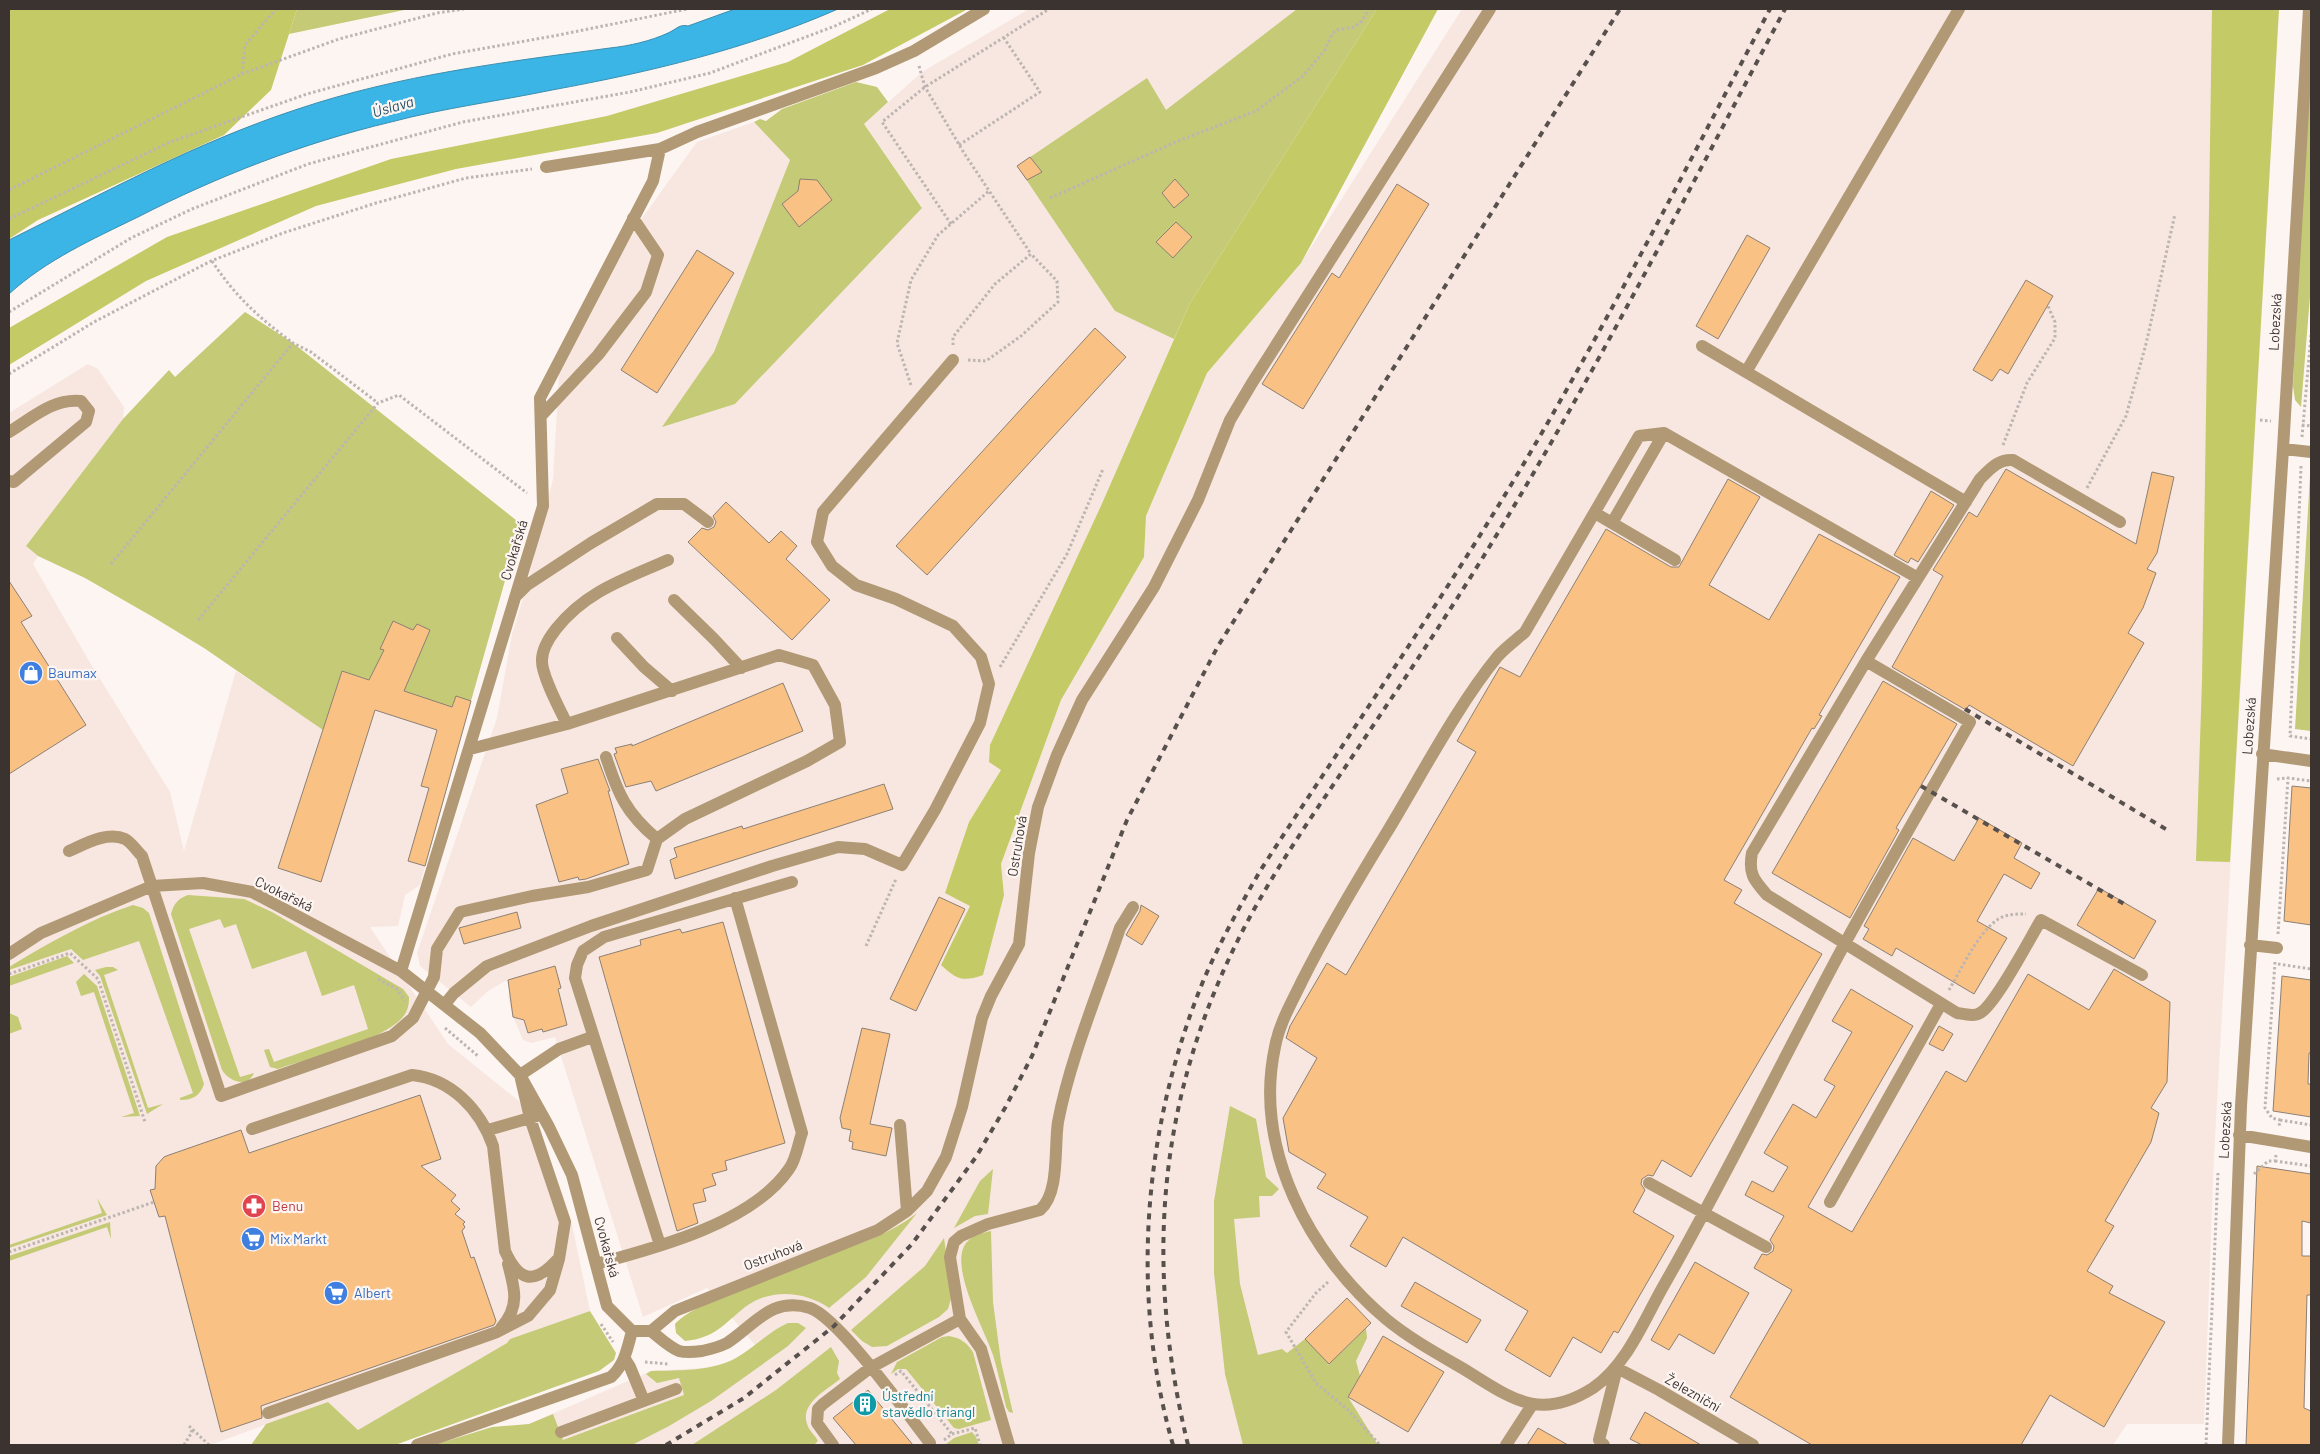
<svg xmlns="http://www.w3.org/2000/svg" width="2320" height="1454" font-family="Barlow,sans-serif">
  <rect width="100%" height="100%" fill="#fdf5f2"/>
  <path fill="#f7e7e0" d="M1029,9h268l-131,102 -19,-32 -32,232 59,28 -74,169 -99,262 -32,52 -24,71 25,12 34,-10 -3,-31 60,-164 83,-143 2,-41 61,-143 94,-110 161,-254h817l-65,1147 -10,268h-77l-14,21h-1616l32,-21 122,-53 51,-3 20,-4 13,-5 20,-14 -48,-57 -64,29 -88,-280 -24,6 -8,-3 -11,-26 -4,-18 3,-3 -4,-13 -19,11 -17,16 -51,-41 -3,-13 80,-235 15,-84 15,-49 26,-106 6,-104 78,-150 60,-83 57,-20 36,38 -76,192 -51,74 72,-22 187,-197 -58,-83 58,-52z
    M88,364l10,5 26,38 -1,12 -97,127 12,10 -5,8 56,97 81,131 14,59 52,-180 87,58 19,-58 114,25 15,5 -51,184 -15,10 -7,31 -28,1 78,117 72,58 23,37 28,81 19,91 -80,28 -3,4 -149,87 -30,-28 -118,43h-201v-1032z"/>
  <path fill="#c4ca75" d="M297,9h112l-120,25z
    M1297,9h80l-187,294 -16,36 -59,-28 -98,-145 130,-88 19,32z
    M2311,9v275l-10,123 -6,-7 -2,-14z
    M856,82l21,5 11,15 -24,22 58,84 -187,196 -73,23 52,-75 76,-192 -36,-38 6,-3 6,2 16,-12z
    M245,312l48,31 228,181 -50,177 -19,6 -110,-36 -19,59 -119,-82 -51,-31 -68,-39 -47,-22 -12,-10 97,-127 46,-49 6,7z
    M2310,476h1v255l-16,-2z
    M188,895l56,4 28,13 131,77 6,8c0,8 -1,14 -7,21 -20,23 -94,40 -124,51l-8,-2 -6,-17 5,-1 5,13 94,-33 -14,-44 -32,11 -16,-45 -54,18 -16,-45 -12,4 -4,-9 -31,10 51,148 14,-4c-7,16 -25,8 -32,-3l-51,-156c3,-11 7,-15 17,-19z
    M133,905l10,3 6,5 55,171c-4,12 -11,16 -24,16v-2l13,-5 -54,-152 -56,19 -12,-11 -62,21v-3c38,-23 81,-48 124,-62z
    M67,956l7,7 -65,23v-9z
    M106,967h7l5,3 -14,5 44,133 15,-4 -16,10 -47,-138 -5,-6z
    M84,974l13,12 43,130 -19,1 13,-4 -40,-121 -13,4 -5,-14z
    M9,1013l9,4 4,12 -13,5z
    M1230,1106l26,13 10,58 13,12 -7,7h-13l1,21 -26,2 6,65 18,71 24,-6 5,4 18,-14 24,24 -2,3 39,-38 1,10 -11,23 4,15 -12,21 30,48h-135l-18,-71 -11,-101v-72z
    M993,1169l-5,45 -13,2 -21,12 26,-47z
    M97,1198l10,17 -98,33v-3l93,-32z
    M917,1213l-51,64 -37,31c-24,-17 -59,-20 -84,-1 -21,17 -30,31 -60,34l-9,-8 -1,-9c14,-15 39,-23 57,-31 26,-10 52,-23 78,-32 38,-14 75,-23 107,-48z
    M110,1222l1,17 -4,-12 -98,34v-5z
    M991,1231l2,71 8,60 12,51 -4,-1 -3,-5c-4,-17 -8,-35 -13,-52 -8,-25 -46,-91 -26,-113 6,-7 16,-9 24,-11z
    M944,1238l8,57 -4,14 -9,8 -52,29 -15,1 -10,-6 -11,-11 74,-64z
    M590,1311l26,42 -2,7 -15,11 -204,74h-144l15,-21 62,-22 30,28 149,-87 3,-4z
    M788,1323h10l8,5 -18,18 -77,55 -42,25 -37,19h-198l58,-18 37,-3 24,-10 10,26 121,-45 -5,-17 -22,5 -11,-9 5,-3c27,-1 60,1 85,-13 18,-10 32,-26 52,-35z
    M949,1336c12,2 18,7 24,16l18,68 -32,9 -5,-1 -48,-59h-8l-7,5 6,-12 45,-25z
    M831,1347l8,14 -2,12 3,6c-13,11 -40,24 -33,45 2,7 8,11 11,17l-4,4h-122l84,-55z
    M972,1432l4,5 3,8h-34l9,-7z"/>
  <path fill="#c4ca65" d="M9,9h288l-26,81 -47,45 -186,85 -29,19z
    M890,9h78l-105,56 -206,68 -201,36 -140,37 -170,75 -137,84v-37l158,-91 224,-78 216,-43 181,-54z
    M1377,9h61l-137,254 -94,110 -61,143 -2,41 -83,143 -60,164 3,31 -21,80c-20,7 -26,5 -42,-10l29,-59 -25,-13 24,-71 32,-52 -12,-8 1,-17 110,-237 90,-205z
    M2212,9h67l-49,853 -34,-1 6,-180z"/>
  <path fill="#3ab5e6" stroke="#3a8eaf" d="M735,9h103c-91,40 -188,63 -286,81 -53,11 -108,18 -161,32 -88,21 -173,54 -253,95 -45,22 -92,43 -129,77v-54c95,-47 188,-98 289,-131 101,-34 207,-47 312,-61 19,-2 41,-7 58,-15 9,-4 11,-9 20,-7z"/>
  <path fill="#fac185" stroke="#8c8074" d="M1030,157l12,15 -15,8 -10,-14z
    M800,179l17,1 15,20 -33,27 -17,-23 16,-13z
    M1175,179l14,16 -15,13 -12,-15z
    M1397,184l32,20 -126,205 -41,-25 70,-111 7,5z
    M1176,222l16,15 -19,21 -17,-16z
    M1747,235l23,13 -52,91 -22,-13z
    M697,250l37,23 -77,120 -36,-23z
    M2026,280l27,16 -45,78 -8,-5 -8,12 -19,-11z
    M1095,328l31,29 -199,218 -31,-29z
    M2006,469l130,75 16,-72 22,5 -17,76 -10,16 9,4 -13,35 -15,25 16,10 -71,123 -104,-61 -3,5 -74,-43 51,-91 -10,-6 36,-58 8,5z
    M1728,479l32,18 -51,88 60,35 50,-86 81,43 -81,138 3,1 -8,13 -2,-1 -88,152 18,10 -8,13 88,51 -131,223 -29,-17 -9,16 -5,-1 -6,4 -1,5 4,6 -12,22 41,24 -56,97 -4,-2 -13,22 -28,-16 -23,40 -45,-27 23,-39 -125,-74 -17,30 -36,-21 18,-29 -51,-29 9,-14 -37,-22 -6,-34 34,-60 -31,-20 4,-12 37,-63 19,12 130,-223 -19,-11 43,-74 20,10 86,-148 65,38h8z
    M1931,491l23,14 -36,57 -7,-4 -3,5 -14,-8z
    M726,502l43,41 12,-12 16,15 -11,13 44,41 -38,40 -104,-98 14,-14 6,2 6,-3 2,-5 -3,-6z
    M9,581l23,35 -11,6 65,103 -77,49z
    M393,621l20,9 4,-6 13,6 -26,61 48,16 4,-11 15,5 -46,165 -17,-5 21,-73 -8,-2 16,-56 -62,-20 -54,172 -43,-14 64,-197 27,9 15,-30 -4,-1z
    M1883,681l74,43 -61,104 3,2 -49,88 -78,-45z
    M783,683l20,48 -147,60 -5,-10 -25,6 -12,-33 3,-1 -2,-5 17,-4v2z
    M598,759l12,32h-2l21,73 -43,15 -7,1 -1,-3 -19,5 -23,-77 32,-12 -7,-24z
    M884,784l9,25 -218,70 -5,-19 7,-3 -3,-9 68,-22 1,3z
    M2292,786l19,2v137l-27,-4z
    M1979,818l43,25 -8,15 26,15 -9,16 -27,-15 -27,47 30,17 -33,56 -78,-46 -4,8 -29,-17 6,-10 -5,-3 49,-88 41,23z
    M2099,888l57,33 -22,38 -57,-34z
    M939,897l26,12 -49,102 -26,-12z
    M1141,905l18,11 -17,29 -16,-10 14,-24z
    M517,912l4,16 -57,16 -5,-16z
    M723,922l62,221 -60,18 2,9 -15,4 4,11 -13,4 3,12 -13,3 5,19 -21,8 -78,-274 42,-12 -1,-5 40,-11 2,4z
    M555,966l6,22 -3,1 9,36 -24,7 -1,-3 -14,4 -4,-13 -11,-3 -5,-37z
    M2114,969l56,33 -3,80 -16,26 8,5 -8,29 -46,79 9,5 -27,45 26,15 -4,7 56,29 -61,105 -54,-32 -29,50h-209l-82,-48 62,-107 -38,-22 8,-14 5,1 6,-4 1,-5 -4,-6 14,-24 -39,-21 7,-14 21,11 15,-25 -24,-14 29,-49 23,14 19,-32 -11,-6 28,-48 -20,-11 19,-32 62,37 -105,181 44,25 94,-161 20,11 62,-108 61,36z
    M2282,976l29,4v73h-2l-1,31h3v33l-38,-6z
    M1939,1026l14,8 -10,17 -14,-7z
    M862,1028l28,6 -20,90 22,4 -6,28 -34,-7 1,-7 -4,-1 2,-11 -9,-2 -2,-10z
    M420,1095l21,64 -20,7 35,29 -5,6 9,8 -5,5 10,8 -2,2 2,3 -3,4 9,27 3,-1 22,64 -2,4 -233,81 1,12 -41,14 -56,-216 -6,1 -9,-27 5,-1 1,-23 8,-9 5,-2 72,-25 8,23z
    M2257,1166l54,8v49l-9,-2v35h9v39h-4l-3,113 7,3v34h-65z
    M1695,1262l54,31 -35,61 -35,-20 -10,16 -18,-10z
    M1415,1282l66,38 -14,23 -66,-37z
    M1347,1298l24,25 -42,41 -24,-25z
    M1383,1336l61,36 -36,60 -60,-35z
    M868,1390l45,55h-57l-23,-27z
    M1645,1412l56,33h-59l-12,-6z
    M1538,1428l30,17h-41z"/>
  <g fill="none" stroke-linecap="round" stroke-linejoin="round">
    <path stroke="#bdb5b2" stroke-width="3" stroke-dasharray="2.5 2.5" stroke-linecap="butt" d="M919,66l6,21 39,66 67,101 -36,30 -42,53v8
      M242,74l3,-29 31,-36
      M959,145l81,-53 -36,-54
      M9,190l233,-116 97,-35 98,-26 27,-4
      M1050,198l128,-57 78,-30 47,-35 22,-26 7,-16 5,-4 17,-3 8,-6 7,-12
      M9,219l161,-77 137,-48 145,-40 107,-19 128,-26
      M951,224l-69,-102 43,-35 124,-78
      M212,261c23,35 47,57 81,82
      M9,312l122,-74 61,-29 116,-45 155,-42 167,-30 80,-19 125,-47 37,-17
      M968,360l18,1 35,-25 37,-34 -1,-21 -26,-27
      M9,374l85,-52 117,-61 72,-28 93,-30 90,-25 66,-9
      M911,385l-14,-42 14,-63 27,-45 51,-44
      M2260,420l11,1
      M2302,425l9,1
      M2302,437l9,-102
      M2003,445l24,-62 28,-45v-16l-7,-16
      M2301,466l-11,270 21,3
      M2087,488l39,-72 20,-72 29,-130
      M111,564l182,-221 18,9 67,51
      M198,620l180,-217 21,-8 128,98
      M1000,667l67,-113 36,-85
      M2277,779l11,-1 23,3
      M2278,934l10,-156
      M866,946l30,-67
      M2275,962l-10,146 7,10 8,2 -1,7
      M2278,964l33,5
      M9,974l61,-21 28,26 47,143
      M378,979l19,10 8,12
      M1949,990c12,-20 28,-56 48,-70 8,-6 19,-6 29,-6
      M445,1028l33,28
      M2280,1120l31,5
      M2275,1161l36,5
      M2254,1174l14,-13h7l1,-6
      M9,1252l145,-50
      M1328,1282l-12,11 -30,39 30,51 33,28 31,34
      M601,1324l12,18
      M645,1362l23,2
      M895,1375l6,-4 51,63
      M189,1426l20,19
      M944,1440l8,-6 23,-6 5,17
      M184,1445l8,-13 -2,-4
      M2206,1445l12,-272"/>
    <path stroke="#b19975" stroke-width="12" d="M546,167l114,-18 37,-17 179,-64 38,-17 70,-42
      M1702,346l264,156
      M1746,372l213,-363
      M541,416l57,-61 48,-63 12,-37 -25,-37
      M9,432c23,-14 44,-34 72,-31l8,10 -3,11 -72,60 -5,-1
      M1664,433l-25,3 -114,196c-9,8 -19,15 -27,24 -41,50 -77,120 -111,176 -30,49 -59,97 -85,149 -10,21 -23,43 -27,66 -22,102 35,208 111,272 23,19 50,34 76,49 48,29 76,55 131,20 34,-23 51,-68 71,-103 61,-107 115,-218 173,-327 43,-80 89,-158 133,-236l-104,-61
      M2283,449l28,3
      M1595,513l80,47
      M2120,522l-107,-62c-15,-1 -23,9 -33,19l-114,182 -114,192c-4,21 2,27 15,42l190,118c7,1 17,4 23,0 16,-9 50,-75 61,-93l101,55
      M1612,523l52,-90 254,145
      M516,596l11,-11 64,-42 66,-39h27l24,18
      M674,600l40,39 27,29
      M617,638l27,29 28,24
      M567,724c-7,-14 -26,-50 -25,-64 0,-11 7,-22 14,-31 30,-38 69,-50 112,-69
      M2262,754l49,7
      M606,757c12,37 20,56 51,82
      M69,851c16,-7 38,-20 56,-12 6,3 12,12 17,17l79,240 171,-60 21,-18 21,-41 3,-28 23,-37 72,-16 56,-9 59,-17 10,-31 28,-20 122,-58 33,-19 -5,-37 -22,-40 -34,-10 -212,69 -97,25
      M2250,945l27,3
      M9,954l32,-21 111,-47 51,-3 49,9 149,79 79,62 40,42 29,52 23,48 35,131 25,25
      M401,971l142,-465 -3,-108 113,-217 7,-32
      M445,1004l9,-11 33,-27 104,-40 181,-60 66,-19 27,2 37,16 33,-55 45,-87 9,-39 -8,-27 -28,-31 -57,-27 -40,-14 -24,-19 -15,-24 6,-30 130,-152
      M252,1129l160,-54c39,4 68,34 81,71l12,105c14,31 29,34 52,9
      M488,1130l49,-14
      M2239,1135l72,12
      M1649,1183l117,64
      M1830,1202l111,-198
      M907,1211l20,-20 19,-34 16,-50 20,-89 9,-22 28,-52 10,-91 9,-46 19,-52 25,-55 72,-113 44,-87 32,-80 22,-37 238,-374
      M660,1245l-85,-267 2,-13 6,-14 21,-14 188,-55
      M596,1264c60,-16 156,-41 193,-95 7,-9 9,-25 13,-36l-67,-235
      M501,1328c19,-21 14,-39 7,-64
      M632,1331h19l24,-20 203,-81 29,-19 -7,-86
      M651,1331c9,7 18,16 28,20 7,2 16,1 23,0 9,-2 17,-4 25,-8 28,-18 44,-47 83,-35 29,10 98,107 120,135
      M625,1359l5,8 14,34
      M268,1413l229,-81 31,-16 22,-26 9,-31 6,-37 -35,-104 -10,-43 39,-26 33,-12
      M561,1432l115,-43
      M417,1445l194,-68c14,-13 16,-28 21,-46
      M833,1445l-16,-22 1,-14 5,-5 47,-36 90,-49
      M1009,1445l-28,-96 -21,-30 -10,-62 4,-15 7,-6 27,-12 52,-14c20,-17 14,-63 18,-88 12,-63 41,-132 62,-194l13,-21
      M1506,1445l26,-40
      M1604,1445l-5,-5 18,-72 42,22 94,55
      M2228,1445l13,-339 42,-657 26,-440"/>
    <path stroke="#58504d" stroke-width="4" stroke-dasharray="6 6" stroke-linecap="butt" d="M1965,709l204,122
      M1921,786l205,119
      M666,1445l78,-47 90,-72 78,-82 64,-87 29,-49 27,-52 95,-236 91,-174 402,-637
      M1173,1445c-44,-153 -29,-320 31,-466 16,-37 36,-73 56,-108 91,-141 188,-278 273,-423 84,-143 159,-292 237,-439
      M1188,1445c-44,-181 -31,-348 55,-515 31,-60 70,-115 107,-170 51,-76 102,-151 149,-229 103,-170 193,-347 286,-522"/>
  </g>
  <defs>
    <g id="shop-disc" transform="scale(1.25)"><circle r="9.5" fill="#3f7fe0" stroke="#fdf5f2"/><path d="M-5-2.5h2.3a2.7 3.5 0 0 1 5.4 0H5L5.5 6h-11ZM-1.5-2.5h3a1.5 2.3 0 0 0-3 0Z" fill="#fff"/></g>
    <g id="pharmacy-disc" transform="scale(1.25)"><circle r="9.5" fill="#e0444e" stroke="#fdf5f2"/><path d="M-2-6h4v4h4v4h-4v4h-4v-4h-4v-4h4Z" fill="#fff"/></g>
    <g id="supermarket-disc" transform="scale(1.25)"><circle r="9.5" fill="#3f7fe0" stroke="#fdf5f2"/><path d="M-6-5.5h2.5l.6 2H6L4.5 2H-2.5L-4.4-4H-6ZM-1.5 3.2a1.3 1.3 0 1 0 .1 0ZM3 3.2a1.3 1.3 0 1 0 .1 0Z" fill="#fff"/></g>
    <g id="building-disc" transform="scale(1.25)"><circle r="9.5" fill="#0f9aa8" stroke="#fdf5f2"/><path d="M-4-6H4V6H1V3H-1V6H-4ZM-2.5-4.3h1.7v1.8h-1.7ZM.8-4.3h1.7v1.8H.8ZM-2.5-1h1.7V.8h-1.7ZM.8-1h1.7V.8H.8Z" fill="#fff"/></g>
  </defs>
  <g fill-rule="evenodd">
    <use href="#shop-disc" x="31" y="673"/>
    <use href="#pharmacy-disc" x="254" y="1206"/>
    <use href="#supermarket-disc" x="253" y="1239"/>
    <use href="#supermarket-disc" x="336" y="1293"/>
    <use href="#building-disc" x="865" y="1404"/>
  </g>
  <g text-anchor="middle" stroke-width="4.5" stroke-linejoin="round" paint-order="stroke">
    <g font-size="14" fill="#3b3330" stroke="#fdf5f2">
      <text transform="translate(2275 322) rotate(-87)" y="5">Lobezská</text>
      <text transform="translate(514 550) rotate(-73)" y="5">Cvokařská</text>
      <text transform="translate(2249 726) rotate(-86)" y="5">Lobezská</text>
      <text transform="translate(1017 846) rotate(-81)" y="5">Ostruhová</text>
      <text transform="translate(284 894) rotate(26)" y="5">Cvokařská</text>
      <text transform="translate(2225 1130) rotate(-87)" y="5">Lobezská</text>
      <text transform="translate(607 1247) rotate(75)" y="5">Cvokařská</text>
      <text transform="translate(773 1255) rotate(-21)" y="5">Ostruhová</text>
      <text transform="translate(1693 1393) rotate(30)" y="5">Železniční</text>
    </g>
    <g font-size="14" fill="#366cbe" stroke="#fdf5f2" text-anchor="start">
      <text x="48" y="678">Baumax</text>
      <text x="270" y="1244">Mix Markt</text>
      <text x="354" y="1298">Albert</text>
    </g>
    <g font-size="14" fill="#be3a42" stroke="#fdf5f2" text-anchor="start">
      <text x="272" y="1211">Benu</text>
    </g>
    <g font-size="14" fill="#0d838f" stroke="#fdf5f2" text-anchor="start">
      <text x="882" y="1401">Ústřední<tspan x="882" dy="16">stavědlo triangl</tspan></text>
    </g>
    <g font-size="15" font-style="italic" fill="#245469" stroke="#fdf5f2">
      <text transform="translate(393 107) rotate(-16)" y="5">Úslava</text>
    </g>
  </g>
  <rect width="2320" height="1454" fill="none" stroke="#3b3330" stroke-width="20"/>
</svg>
